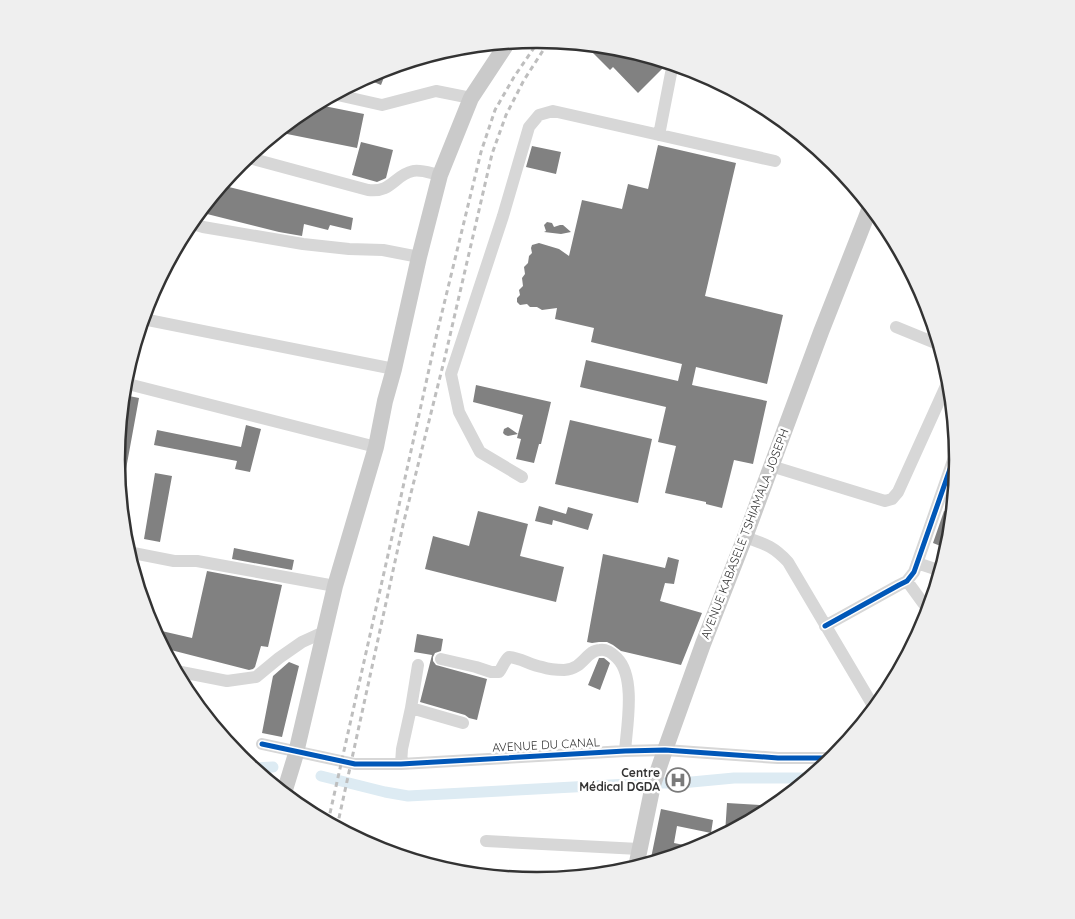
<svg xmlns="http://www.w3.org/2000/svg" width="1075" height="919" font-family="Quicksand,sans-serif">
  <rect width="100%" height="100%" fill="#fff"/>
  <g fill="none" stroke-linecap="round" stroke-linejoin="round">
    <path stroke="#ddebf3" stroke-width="11" d="M253,768l20,-1
      M321,776l64,16 23,4 240,-13h33l53,-5h75"/>
  </g>
  <path fill="#818181" d="M601,45l19,2 45,14 -1,6 -26,26 -25,-26 -3,3 -17,-17z
    M388,67l-7,18 -17,-7 13,-7z
    M314,104l50,10 -7,34 -80,-16 27,-22z
    M361,142l32,8 -7,28 -2,1 -7,3 -25,-7z
    M658,145l78,18 -31,133 78,19 -16,69 -71,-17 -4,18 75,16 -14,63 -19,-4 -12,48 -16,-4v-2l-41,-9 11,-47 -18,-4 8,-35 -86,-20 6,-27 92,21 4,-17 -91,-22 3,-14 -39,-9 2,-11 -15,2 -5,-3h-7l-3,-3 -7,1 -3,-3v-4l3,-3 -1,-5 4,-4 -1,-8 3,-4 -1,-7 4,-4 1,-7 3,-3 -1,-5 1,-3 7,-2 20,6 10,7 13,-56 40,9 6,-25 20,5z
    M532,146l29,6 -5,22 -30,-7z
    M221,185l132,33 -2,12 -21,-5 -2,5 -24,-6 -2,12 -23,-4 -80,-20z
    M547,222l5,1 2,4 6,-2h3l8,7 -10,2 -17,-2 2,-1 -2,-6z
    M476,385l75,17 -10,42h-2l-5,19 -18,-4 5,-20 -4,-1 1,-4 -10,2 -3,-1 -2,-2 1,-4 4,-2 10,7 5,-19 -50,-13z
    M124,395l15,3 -17,93h-2l-3,-32z
    M570,420l82,19 -14,64 -83,-19z
    M246,425l15,4 -11,43 -15,-3 2,-8 -83,-16 3,-15 84,17z
    M155,473l17,3 -12,66 -16,-3z
    M539,506l27,8 2,-7 25,7 -5,16 -35,-10 -1,5 -17,-4z
    M478,511l50,13 -8,32 44,11 -8,35 -131,-33 8,-33 36,10z
    M944,511l9,3 -3,28 -2,7 -15,-6z
    M234,548l60,12 -2,10 -60,-11z
    M603,554l62,14 3,-11 11,3 -5,24 -9,-1 -5,18 42,12 -21,52 -60,-14 -8,-6 -6,-3h-8l-7,1 -5,-1z
    M207,571l75,14 -14,62 -7,-1 -6,21 -2,2 -4,1 -86,-22 -10,-19 39,9z
    M417,634l26,5 -2,12 -6,2 -2,4v4l3,4 51,14 -10,41 -8,-2 -4,-3 -45,-13 12,-47 -18,-3z
    M599,658h5l6,5 -10,27 -12,-5z
    M289,662l10,4 -17,71 -20,-4 11,-57z
    M727,803l49,3 -5,4 -46,24z
    M661,809l52,11 -2,13 -34,-7 -3,17 25,5 -49,15z
    M615,865l1,8 -16,1v-8z"/>
  <g fill="none" stroke-linecap="round" stroke-linejoin="round">
    <path stroke="#d7d7d7" stroke-width="12" d="M333,94l49,11 54,-14 35,7
      M659,135l14,-72
      M246,157l122,33c24,3 26,-15 45,-19 8,-2 20,3 27,4
      M190,223l13,4 100,17 46,5 34,1 36,7
      M143,319l251,50
      M896,327l44,18
      M124,383l252,64
      M771,466l114,35 7,-2 6,-7 52,-115
      M522,477l-42,-25 -21,-40 -8,-38 52,-158 26,-89 10,-12 14,-4 222,50
      M745,537c20,7 28,9 43,25l87,147
      M128,552l46,9h23l138,25
      M917,563l24,8
      M907,581l16,22 7,7
      M825,626l74,-41 8,-4 7,-9 43,-123
      M441,659l35,8 15,5h8c4,-5 5,-11 10,-15 12,1 21,8 33,10 6,2 15,3 22,3 20,-1 22,-20 36,-20 6,-1 12,3 17,8 19,19 10,67 8,93
      M176,671l51,10 29,-4 23,-19 23,-16 22,-10
      M411,708l52,15
      M262,744l93,20h46l224,-13 40,-1 113,8h56
      M401,764l1,-15 9,-41 7,-43
      M486,841l153,8"/>
    <path stroke="#cacaca" stroke-width="16" d="M284,793l11,-36 40,-171 41,-139 9,-46 9,-32 25,-112 21,-82 31,-77 37,-56
      M636,867l17,-82 12,-35 38,-106 42,-107 76,-205 50,-127"/>
    <path stroke="#bebebe" stroke-width="3" stroke-dasharray="5 4" stroke-linecap="butt" d="M328,822l66,-294 43,-195 44,-181 14,-42 19,-33 26,-38
      M337,827l66,-302 42,-168 47,-203 14,-39 18,-35 20,-31 7,-9"/>
    <g stroke="#fff" stroke-width="8">
      <path id="cycleway" d="M825,626l74,-41 8,-4 7,-9 43,-123
        M262,744l93,20h46l224,-13 40,-1 113,8h56"/>
    </g>
    <use href="#cycleway" stroke="#0057b8" stroke-width="5"/>
  </g>
  <defs>
    <g id="hospital-ring" transform="scale(1.25)"><circle r="9.5" fill="#fff" stroke="#7a7a7a" stroke-width="1.5"/><path d="M-5-5h3v3.5h4V-5h3V5h-3V1.5h-4V5h-3Z" fill="#7a7a7a"/></g>
  </defs>
  <g fill-rule="evenodd">
    <use href="#hospital-ring" x="678" y="780"/>
  </g>
  <g text-anchor="middle" stroke-width="5" stroke-linejoin="round" paint-order="stroke">
    <g font-size="12" fill="#333" stroke="#fff">
      <text transform="translate(745 534) rotate(-69)" y="4">AVENUE KABASELE TSHIAMALA JOSEPH</text>
      <text transform="translate(546 745) rotate(-3)" y="4">AVENUE DU CANAL</text>
    </g>
    <g font-size="12" font-weight="bold" fill="#333" stroke="#fff" text-anchor="end">
      <text x="660" y="777">Centre<tspan x="660" dy="14">Médical DGDA</tspan></text>
    </g>
  </g>
  <path d="M0 0H1075V919H0ZM125 460a412 412 0 1 1 824 0a412 412 0 1 1-824 0Z" fill="#efefef" fill-rule="evenodd"/>
  <path fill="none" stroke="#333" stroke-width="2.5" d="M125 460a412 412 0 1 1 824 0a412 412 0 1 1-824 0Z"/>
</svg>
